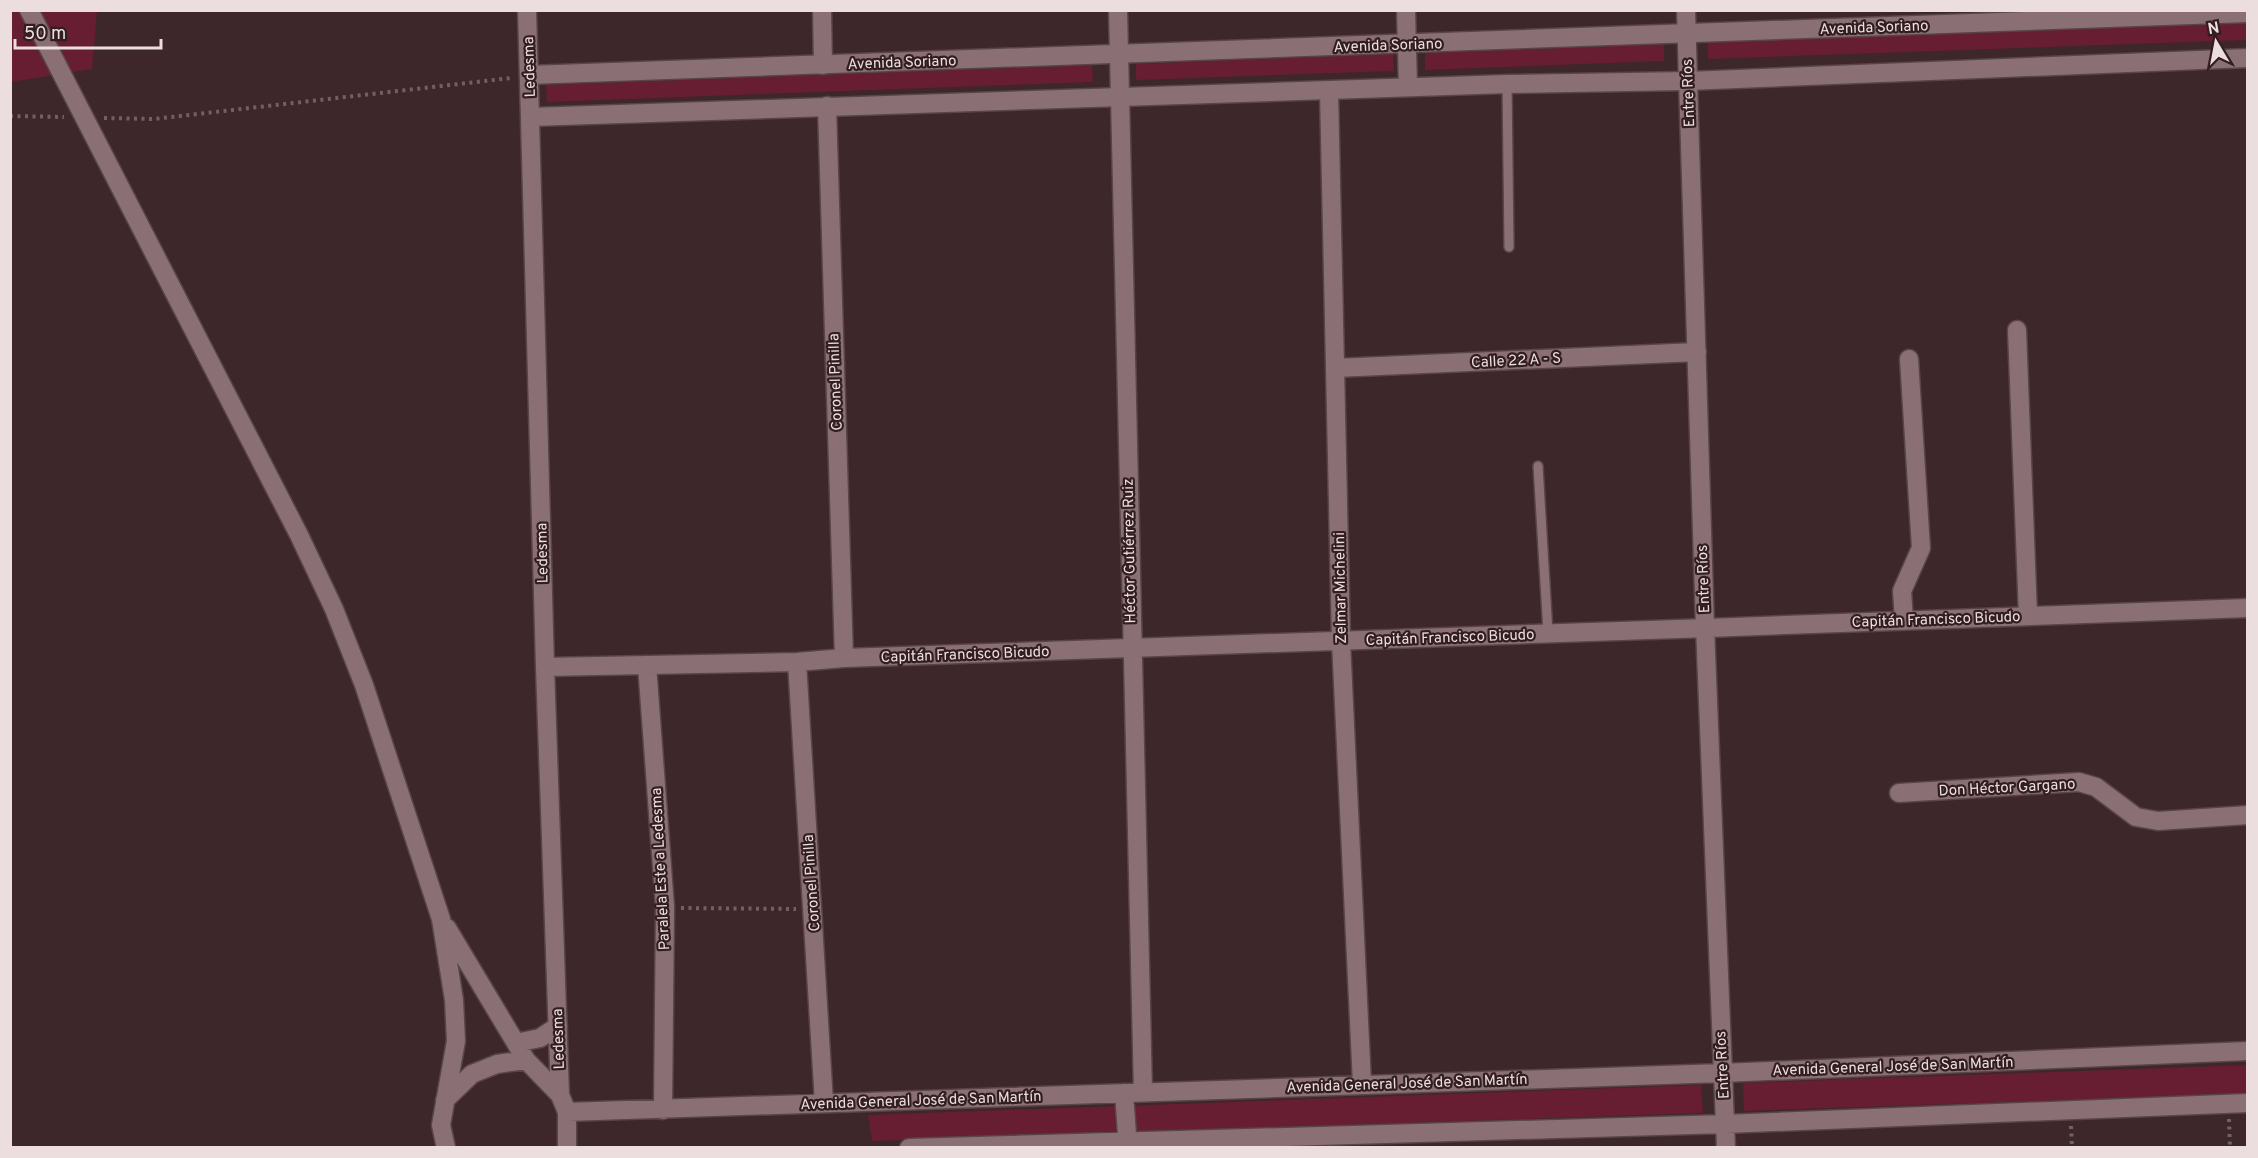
<svg xmlns="http://www.w3.org/2000/svg" width="2258" height="1158" font-family="Overpass,sans-serif">
  <rect width="100%" height="100%" fill="#3d272b"/>
  <path fill="#671d32" d="M11,11h86l-5,58 -81,13z
    M2248,22l-1,18 -539,19v-17z
    M1664,44v17l-239,9v-17z
    M1393,54l1,17 -258,9v-16z
    M1092,65l1,17 -546,20 -1,-17z
    M2247,1065v29l-503,17 -1,-28z
    M1701,1085l2,28 -831,28 -4,-26z"/>
  <g fill="none" stroke-linecap="round" stroke-linejoin="round">
    <g stroke="#574548" stroke-width="12">
      <path id="lane" d="M1507,84l2,163
        M1538,466l10,167"/>
    </g>
    <g stroke="#574548" stroke-width="21">
      <path id="street" d="M29,10l270,525 35,74 30,76 77,234 13,81 2,41 -15,84 5,23
        M527,10l18,657 15,428
        M822,10l1,55
        M1118,10l25,1082
        M1688,81l17,546 21,521
        M1329,91l12,550 21,443
        M827,106l17,552
        M2017,330l11,286
        M1335,368l362,-16
        M1904,620l-2,-29 19,-43 -12,-189
        M797,662l27,441
        M647,665l18,242 -2,203
        M545,667l252,-5 47,-4c468,-13 936,-34 1404,-50
        M1899,793l180,-11 17,5 40,30 22,4 90,-6
        M447,928l79,132 34,35 7,17v36
        M516,1043l24,-5 18,-12
        M1124,1093l4,55
        M445,1100l27,-26 25,-10 29,-4
        M567,1112l1155,-39 526,-22
        M909,1148l816,-24 523,-21"/>
    </g>
    <g stroke="#574548" stroke-width="21">
      <path id="secondary" d="M1406,10l2,77
        M1686,10l2,71
        M529,75l1719,-62
        M531,117l976,-33 181,-3 560,-23"/>
    </g>
    <path stroke="#746064" stroke-width="4" stroke-dasharray="3 4.5" stroke-linecap="butt" d="M10,116l54,1
      M104,118l50,1 357,-41
      M681,908l115,1
      M2229,1119l1,29
      M2071,1126l1,22"/>
    <use href="#lane" stroke="#8a7074" stroke-width="9"/>
    <use href="#street" stroke="#8a7074" stroke-width="18"/>
    <use href="#secondary" stroke="#8a7074" stroke-width="18"/>
  </g>
  <g text-anchor="middle" stroke-width="4.5" stroke-linejoin="round" paint-order="stroke">
    <g font-size="15" fill="#ecdddf" stroke="#321d21">
      <text transform="translate(1874 27) rotate(-2)" y="5">Avenida Soriano</text>
      <text transform="translate(1388 45) rotate(-2)" y="5">Avenida Soriano</text>
      <text transform="translate(902 62) rotate(-2)" y="5">Avenida Soriano</text>
      <text transform="translate(529 67) rotate(-92)" y="5">Ledesma</text>
      <text transform="translate(1688 93) rotate(-92)" y="5">Entre Ríos</text>
      <text transform="translate(1516 360) rotate(-3)" y="5">Calle 22 A - S</text>
      <text transform="translate(835 382) rotate(-92)" y="5">Coronel Pinilla</text>
      <text transform="translate(1129 551) rotate(-91)" y="5">Héctor Gutiérrez Ruiz</text>
      <text transform="translate(542 553) rotate(-91)" y="5">Ledesma</text>
      <text transform="translate(1703 579) rotate(-92)" y="5">Entre Ríos</text>
      <text transform="translate(1340 588) rotate(-91)" y="5">Zelmar Michelini</text>
      <text transform="translate(1936 619) rotate(-2)" y="5">Capitán Francisco Bicudo</text>
      <text transform="translate(1450 637) rotate(-2)" y="5">Capitán Francisco Bicudo</text>
      <text transform="translate(965 654) rotate(-2)" y="5">Capitán Francisco Bicudo</text>
      <text transform="translate(2007 787) rotate(-3)" y="5">Don Héctor Gargano</text>
      <text transform="translate(660 869) rotate(-93)" y="5">Paralela Este a Ledesma</text>
      <text transform="translate(811 883) rotate(-94)" y="5">Coronel Pinilla</text>
      <text transform="translate(558 1039) rotate(-92)" y="5">Ledesma</text>
      <text transform="translate(1722 1065) rotate(-93)" y="5">Entre Ríos</text>
      <text transform="translate(1893 1066) rotate(-2)" y="5">Avenida General José de San Martín</text>
      <text transform="translate(1407 1083) rotate(-2)" y="5">Avenida General José de San Martín</text>
      <text transform="translate(921 1100) rotate(-2)" y="5">Avenida General José de San Martín</text>
    </g>
  </g>
  <rect width="2258" height="1158" fill="none" stroke="#ecdddf" stroke-width="24"/>
  <g transform="translate(2216 42) rotate(350)" stroke="#321d21" stroke-width="4.5" paint-order="stroke">
  <path d="M0-4.5L10 22L0 15L-10 22Z" fill="#ecdddf"/>
  <text y="-9" font-size="16" font-weight="bold" text-anchor="middle" fill="#ecdddf">N</text>
  </g>
  <path d="M15 39v9h146v-9" fill="none" stroke="#ecdddf" stroke-width="3"/>
  <text x="24" y="39" font-size="18" fill="#ecdddf" stroke="#321d21" stroke-width="4.5" paint-order="stroke">50 m</text>
</svg>
